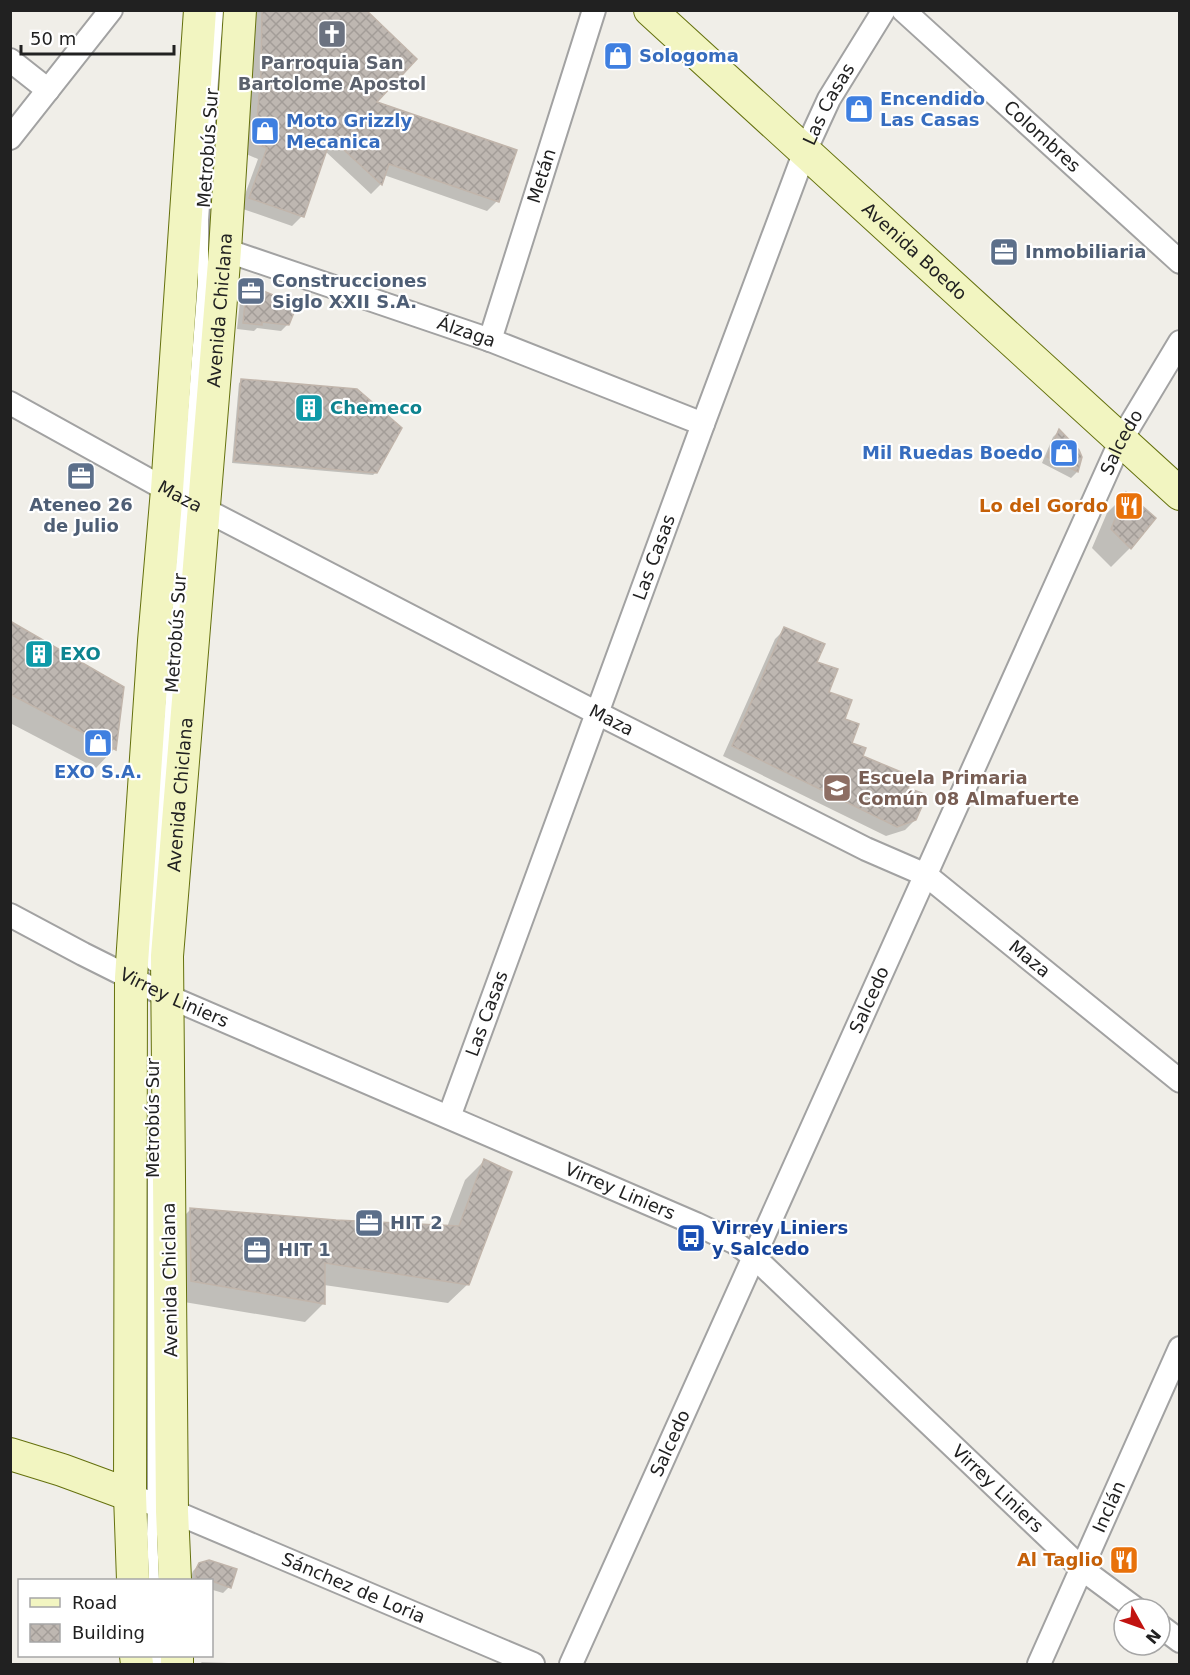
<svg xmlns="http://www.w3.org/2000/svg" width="1190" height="1675" font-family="'DejaVu Sans',sans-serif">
  <defs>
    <pattern id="building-cross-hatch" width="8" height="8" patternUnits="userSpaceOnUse" patternTransform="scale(1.5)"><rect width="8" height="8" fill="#beb7b1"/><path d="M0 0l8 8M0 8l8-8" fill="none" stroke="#a39d98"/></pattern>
  </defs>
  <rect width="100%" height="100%" fill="#f0eee8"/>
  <path fill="#0003" d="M252,10h112l10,93 123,98 -10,10 -103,-36 -3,9 -10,10 -46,-43 -23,65 -10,10 -52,-18 18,-49 -12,-5 6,-70z
    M248,286l40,38 -7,7 -24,-3 -3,3 -17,-2 4,-37z
    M242,381l134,91 -3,3 -141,-12 7,-80z
    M1059,431l21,26 -3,15 -6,6 -29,-15 11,-26z
    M1126,494l28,25 -24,29 -19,19 -19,-19 15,-35z
    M10,622l113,66 -9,61 -18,19 -86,-45z
    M785,629l30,34 12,30 16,27 8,24 10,13 45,31 9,32 -10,10 -19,6 -163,-80 52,-117z
    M484,1161l-16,123 -20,19 -124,-18v18l-19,19 -133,-22 -1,-71 20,-20 145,12 111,6 18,-47z
    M200,1564l29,23 -6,6 -10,-3 -1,5v-15h-22l3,-9z
    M202,1662l54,2h-57z"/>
  <path fill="url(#building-cross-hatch)" stroke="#c1b5ab" stroke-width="1.5" d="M262,10h104l51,49 -40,43 140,48 -18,52 -110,-38 -7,21 -51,-47 -27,79 -55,-19 18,-50 -12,-4 6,-71z
    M247,284l50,21 -8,20 -27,-3v3l-19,-2z
    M241,379l116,10 45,39 -25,45 -143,-12z
    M1059,429l20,21 3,7 -4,15 -31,-15z
    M1126,492l30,26 -25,31 -20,-20z
    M10,621l114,66 -8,63 -106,-56z
    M784,627l41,17 -8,18 21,7 -9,23 23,8 -7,19 14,5 -7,19 14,5 -3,8 50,21 -5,11 19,7 -11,25 -19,7 -165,-81z
    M484,1159l28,13 -43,113 -144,-22v41l-134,-23 -1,-73 146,12 123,6z
    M209,1560l28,9 -6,19 -19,-7h-16l-1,-10 4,-8z"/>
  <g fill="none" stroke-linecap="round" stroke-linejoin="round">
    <g stroke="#a2a2a2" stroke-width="14">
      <path id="service" d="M152,965l-1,-14 52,-670v-61l15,-210
        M153,1131v373l-1,30 2,46
        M156,1656v8"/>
    </g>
    <g stroke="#a2a2a2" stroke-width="26">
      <g id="minor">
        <path id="s1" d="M903,10l277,252"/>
        <path d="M10,60l38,30"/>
        <path d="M10,138l101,-128"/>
        <path id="s2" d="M225,250l265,90 213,84"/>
        <path id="s3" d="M490,340l104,-330"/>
        <path id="s4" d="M10,403l157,87 430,223 269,136 60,26 254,206"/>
        <path id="s5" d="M10,915l73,39 84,42 529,228 38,18 19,14 329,313 54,40"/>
        <path id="s6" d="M449,1117l254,-693 102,-273 24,-52 55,-89"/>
        <path id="s7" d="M130,1495l42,16 361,153"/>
        <path d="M1160,1626l20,15"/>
        <path id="s8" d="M571,1664l550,-1224 59,-98"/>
        <path id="s9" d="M1039,1664l141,-316"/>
      </g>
    </g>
    <g stroke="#65710e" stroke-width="34">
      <g id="secondary">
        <path id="s10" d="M650,10l530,484"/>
        <path d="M10,1454l52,16 68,25"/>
        <path d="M133,1580l-3,-85 1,-517 23,-337 13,-151 33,-480"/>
        <path id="s11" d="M175,1580l-3,-69 -5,-555 58,-706 15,-240"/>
        <path d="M136,1656l1,8"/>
        <path d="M177,1656v8"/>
      </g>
    </g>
    <use href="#service" stroke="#fff" stroke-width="10"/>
    <use href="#minor" stroke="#fff" stroke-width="22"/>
    <use href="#secondary" stroke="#f2f5c1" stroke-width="32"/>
  </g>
  <defs>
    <g id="church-square" transform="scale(1.5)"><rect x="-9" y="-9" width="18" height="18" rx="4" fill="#6b7280" stroke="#fff"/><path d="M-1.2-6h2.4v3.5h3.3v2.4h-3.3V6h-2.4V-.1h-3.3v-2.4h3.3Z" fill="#fff"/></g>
    <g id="shop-square" transform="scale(1.5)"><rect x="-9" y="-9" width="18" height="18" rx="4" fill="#3f7fe0" stroke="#fff"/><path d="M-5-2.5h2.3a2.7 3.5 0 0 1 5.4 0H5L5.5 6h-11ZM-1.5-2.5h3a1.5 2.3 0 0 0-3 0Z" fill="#fff"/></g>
    <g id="office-square" transform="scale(1.5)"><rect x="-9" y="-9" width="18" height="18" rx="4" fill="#5c6f8a" stroke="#fff"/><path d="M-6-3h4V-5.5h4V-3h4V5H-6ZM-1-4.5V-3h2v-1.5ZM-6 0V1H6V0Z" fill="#fff"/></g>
    <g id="building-square" transform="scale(1.5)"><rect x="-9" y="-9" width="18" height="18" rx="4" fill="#0f9aa8" stroke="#fff"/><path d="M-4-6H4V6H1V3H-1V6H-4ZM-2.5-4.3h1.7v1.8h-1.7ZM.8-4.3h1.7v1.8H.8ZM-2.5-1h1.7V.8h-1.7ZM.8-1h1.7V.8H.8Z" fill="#fff"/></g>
    <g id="restaurant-square" transform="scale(1.5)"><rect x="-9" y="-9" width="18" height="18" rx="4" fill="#e8710a" stroke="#fff"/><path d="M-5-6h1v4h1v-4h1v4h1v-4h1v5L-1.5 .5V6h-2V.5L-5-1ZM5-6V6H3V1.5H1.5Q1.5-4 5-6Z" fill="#fff"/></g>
    <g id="school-square" transform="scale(1.5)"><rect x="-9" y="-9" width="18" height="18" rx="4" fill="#8d6e63" stroke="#fff"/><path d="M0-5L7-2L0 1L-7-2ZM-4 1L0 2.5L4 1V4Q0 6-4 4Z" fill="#fff"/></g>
    <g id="bus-square" transform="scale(1.5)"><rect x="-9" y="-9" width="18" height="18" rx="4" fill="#1a4fb4" stroke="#fff"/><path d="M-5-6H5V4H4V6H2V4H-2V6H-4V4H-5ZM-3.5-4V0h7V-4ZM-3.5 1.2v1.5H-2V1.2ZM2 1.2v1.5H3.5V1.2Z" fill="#fff"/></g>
  </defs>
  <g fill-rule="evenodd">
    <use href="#church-square" x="332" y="34"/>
    <use href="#shop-square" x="618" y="56"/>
    <use href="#shop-square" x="859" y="109"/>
    <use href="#shop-square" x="265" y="131"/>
    <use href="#office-square" x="1004" y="252"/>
    <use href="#office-square" x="251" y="291"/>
    <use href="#building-square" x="309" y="408"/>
    <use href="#shop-square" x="1064" y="453"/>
    <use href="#office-square" x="81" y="476"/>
    <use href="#restaurant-square" x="1129" y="506"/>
    <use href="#building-square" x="39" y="654"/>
    <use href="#shop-square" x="98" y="743"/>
    <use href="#school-square" x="837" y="788"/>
    <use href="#office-square" x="369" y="1223"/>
    <use href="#bus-square" x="691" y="1238"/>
    <use href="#office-square" x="257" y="1250"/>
    <use href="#restaurant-square" x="1124" y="1560"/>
  </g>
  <g text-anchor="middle" stroke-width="4.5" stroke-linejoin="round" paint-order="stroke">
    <g font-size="18" font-weight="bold" fill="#366cbe" stroke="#fff" text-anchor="start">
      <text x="639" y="62">Sologoma</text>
      <text x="880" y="105">Encendido<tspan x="880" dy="21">Las Casas</tspan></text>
      <text x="286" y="127">Moto Grizzly<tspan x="286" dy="21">Mecanica</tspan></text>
      <text x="1043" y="459" text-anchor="end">Mil Ruedas Boedo</text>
      <text x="98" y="778" text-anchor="middle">EXO S.A.</text>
    </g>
    <g font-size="18" font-weight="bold" fill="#5b616d" stroke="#fff">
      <text x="332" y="69">Parroquia San<tspan x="332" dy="21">Bartolome Apostol</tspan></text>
    </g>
    <g font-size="18" fill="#212121" stroke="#fff">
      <text dy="6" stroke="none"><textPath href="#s6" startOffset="1082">Las Casas</textPath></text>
      <text dy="6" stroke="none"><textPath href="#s1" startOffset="188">Colombres</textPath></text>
      <text transform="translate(208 148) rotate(-86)" y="6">Metrobús Sur</text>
      <text dy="6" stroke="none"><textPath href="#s3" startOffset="172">Metán</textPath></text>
      <text dy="6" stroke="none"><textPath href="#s10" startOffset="358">Avenida Boedo</textPath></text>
      <text dy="6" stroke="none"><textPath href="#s11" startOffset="1272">Avenida Chiclana</textPath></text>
      <text dy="6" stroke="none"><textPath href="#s2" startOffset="255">Álzaga</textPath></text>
      <text dy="6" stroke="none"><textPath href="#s8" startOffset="1340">Salcedo</textPath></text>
      <text dy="6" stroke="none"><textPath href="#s4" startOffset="194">Maza</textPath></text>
      <text dy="6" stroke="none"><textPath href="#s6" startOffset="596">Las Casas</textPath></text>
      <text transform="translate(176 633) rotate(-86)" y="6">Metrobús Sur</text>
      <text dy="6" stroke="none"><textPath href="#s4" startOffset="680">Maza</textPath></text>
      <text dy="6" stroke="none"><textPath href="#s11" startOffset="786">Avenida Chiclana</textPath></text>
      <text dy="6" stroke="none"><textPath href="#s4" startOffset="1164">Maza</textPath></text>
      <text dy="6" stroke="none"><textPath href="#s5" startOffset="184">Virrey Liniers</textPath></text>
      <text dy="6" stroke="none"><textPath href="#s8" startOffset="728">Salcedo</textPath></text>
      <text dy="6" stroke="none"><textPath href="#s6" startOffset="110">Las Casas</textPath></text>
      <text transform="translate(153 1118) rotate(-90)" y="6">Metrobús Sur</text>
      <text dy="6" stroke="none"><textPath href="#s5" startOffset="670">Virrey Liniers</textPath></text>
      <text transform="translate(170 1280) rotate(-91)" y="6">Avenida Chiclana</text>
      <text dy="6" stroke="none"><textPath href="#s8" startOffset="242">Salcedo</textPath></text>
      <text dy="6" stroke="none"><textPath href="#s5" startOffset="1156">Virrey Liniers</textPath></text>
      <text dy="6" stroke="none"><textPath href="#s9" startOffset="172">Inclán</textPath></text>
      <text dy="6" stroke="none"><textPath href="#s7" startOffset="242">Sánchez de Loria</textPath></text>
    </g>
    <g font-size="18" font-weight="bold" fill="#4e5e75" stroke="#fff" text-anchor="start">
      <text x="1025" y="258">Inmobiliaria</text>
      <text x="272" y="287">Construcciones<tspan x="272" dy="21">Siglo XXII S.A.</tspan></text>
      <text x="81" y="511" text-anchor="middle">Ateneo 26<tspan x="81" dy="21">de Julio</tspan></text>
      <text x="390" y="1229">HIT 2</text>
      <text x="278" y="1256">HIT 1</text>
    </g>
    <g font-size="18" font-weight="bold" fill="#0d838f" stroke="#fff" text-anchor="start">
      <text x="330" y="414">Chemeco</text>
      <text x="60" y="660">EXO</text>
    </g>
    <g font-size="18" font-weight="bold" fill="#c56008" stroke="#fff" text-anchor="end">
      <text x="1108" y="512">Lo del Gordo</text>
      <text x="1103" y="1566">Al Taglio</text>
    </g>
    <g font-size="18" font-weight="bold" fill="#785e54" stroke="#fff" text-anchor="start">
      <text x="858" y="784">Escuela Primaria<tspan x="858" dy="21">Común 08 Almafuerte</tspan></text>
    </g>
    <g font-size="18" font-weight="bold" fill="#164399" stroke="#fff" text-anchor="start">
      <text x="712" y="1234">Virrey Liniers<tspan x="712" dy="21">y Salcedo</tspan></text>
    </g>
  </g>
  <rect width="1190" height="1675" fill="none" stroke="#212121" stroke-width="24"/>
  <rect x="18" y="1579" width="195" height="78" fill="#ffffff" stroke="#a6a6a6" stroke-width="1.5"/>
  <rect x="30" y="1598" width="30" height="9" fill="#f2f5c1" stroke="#a6a6a6" stroke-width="1.5"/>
  <text x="72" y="1609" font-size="18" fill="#212121">Road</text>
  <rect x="30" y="1624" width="30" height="18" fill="url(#building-cross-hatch)" stroke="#a6a6a6" stroke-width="1.5"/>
  <text x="72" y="1639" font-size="18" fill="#212121">Building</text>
  <g transform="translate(1142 1627) rotate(130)"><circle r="28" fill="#ffffff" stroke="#a6a6a6" stroke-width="1.5"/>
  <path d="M0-4.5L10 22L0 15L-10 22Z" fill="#c11310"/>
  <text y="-9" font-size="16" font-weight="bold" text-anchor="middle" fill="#212121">N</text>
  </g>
  <path d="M21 45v9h153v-9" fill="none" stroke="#212121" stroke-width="3"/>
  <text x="30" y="45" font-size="18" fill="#212121" stroke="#ffffff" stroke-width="4.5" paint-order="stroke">50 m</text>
</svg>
